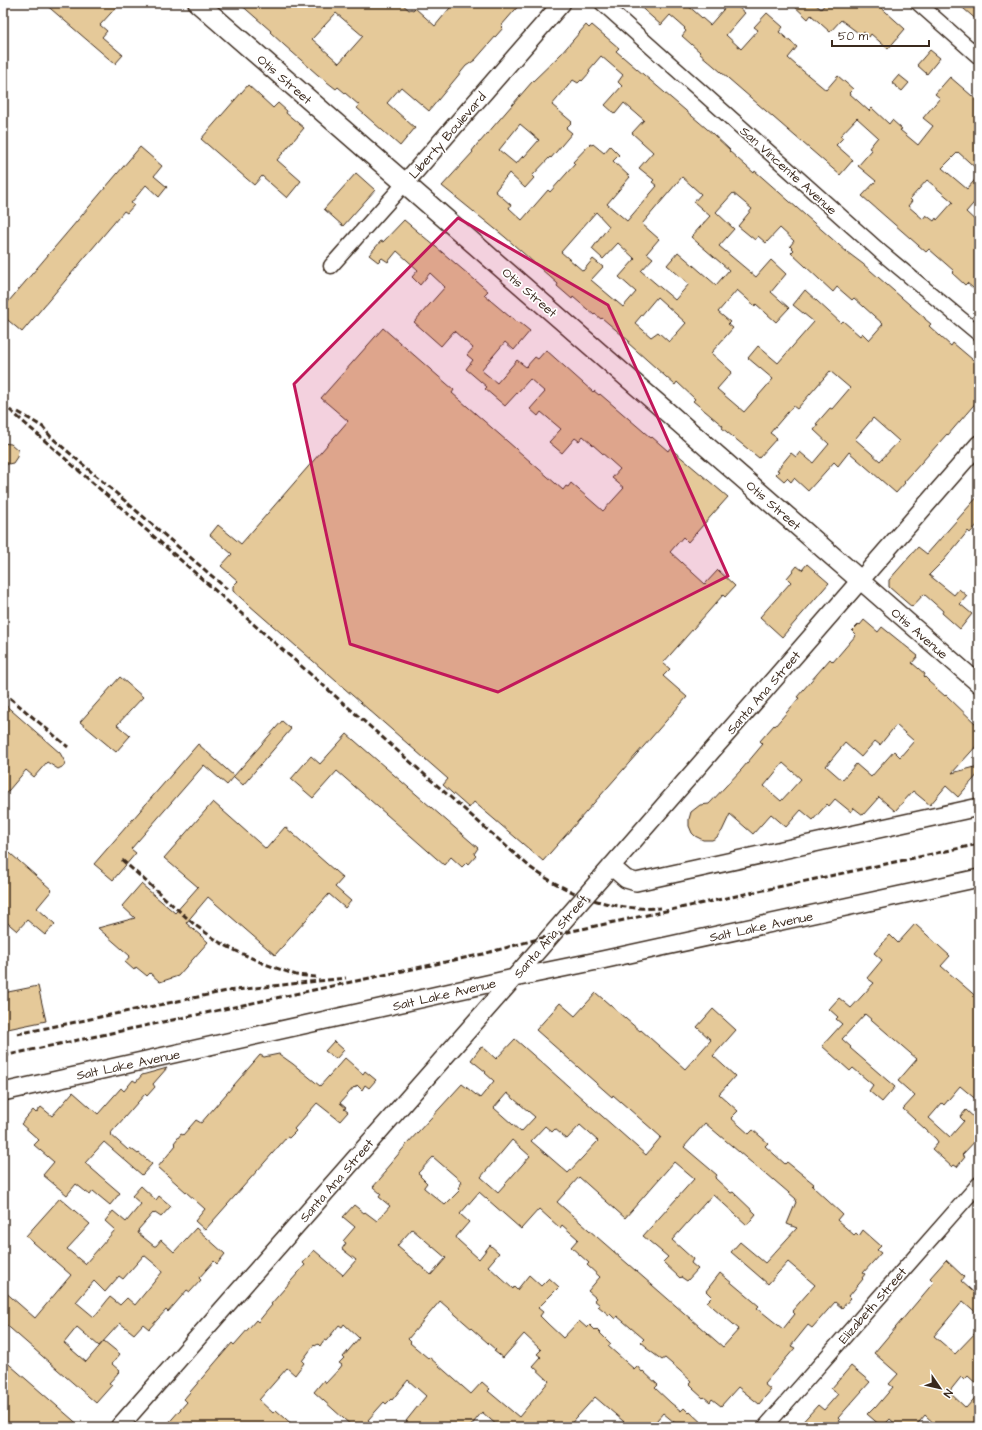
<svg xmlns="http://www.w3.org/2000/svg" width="982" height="1430" font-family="'Architects Daughter',sans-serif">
  <rect width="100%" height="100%" fill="#fff"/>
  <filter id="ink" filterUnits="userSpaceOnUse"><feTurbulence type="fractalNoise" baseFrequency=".025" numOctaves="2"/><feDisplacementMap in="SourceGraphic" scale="8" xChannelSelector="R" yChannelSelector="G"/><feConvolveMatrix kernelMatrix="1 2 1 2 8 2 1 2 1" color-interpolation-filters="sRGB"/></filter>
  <g filter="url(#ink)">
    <path fill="#e5c999" stroke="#3b2a1e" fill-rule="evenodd" d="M44,3h76l-20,22 7,6 -5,6 21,18 -8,9z
      M239,3h162l8,7 2,-1 2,1 2,-2 20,18 19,-23h67l-20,23 2,2 -28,32 -9,6 -37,45 -28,-24 -14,16 28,25 -15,18 -43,-38 2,-3 -21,-18 -2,2 -18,-14 -34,-30 -14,-13 1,-1zM336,13l27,23 -24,27 -27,-24z
      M636,3h49l25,22 19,-22h4l12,10 -19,22 15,14 17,-19 -4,-3 13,-14 16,14 -4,5 18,15 -9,11 9,8 29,24 12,-14 15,13 -4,4 20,18 3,-3 17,16 3,-4 10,9 -2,1 18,15 15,-19 -10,-8 17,-20 -5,-4 15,-17 29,25v69l-21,-19 -16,16 25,21 12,-14v22l-13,15 13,12v69l-12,-10 -2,2 -13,-12 2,-2 -25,-22 -3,3 -64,-56 14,-15 -18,-15 14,-16 -3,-2 9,-11 -21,-19 -17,18 3,2 -7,7 17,15 -13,15 -141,-122 1,-1 -18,-16 4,-5 -2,-2 1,-1 -15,-13 -9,10zM927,180l26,22 -16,18 -1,-2 -2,3 -8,-6 -3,4 -15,-13 4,-5 -2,-2z
      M791,3h23l7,6 5,-6h50l29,26 -17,20 -17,-15 -2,3 -5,-5 -3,3 -20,-15 -11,12 -19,-17 -3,4z
      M957,3h22v19l-8,-7z
      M586,25l3,3 3,-3 27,23 -3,3 97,83 17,16 -1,1 25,22 1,-2 92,81 16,12 62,54v1l6,5 -2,2 22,20 2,-3 26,22v34l-31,36 -1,-1 -43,48 1,1 -9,10 -47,-41 -11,14 -4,-4 -26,29 -14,-13 -3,4 -4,-4 -3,3 -8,-7 3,-3 -2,-1 14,-17 5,4 4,-5 13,11 16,-19 -15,-14 4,-5 -2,-1 14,-16 2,1 18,-21 -20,-17 -33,38 -4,-3 -23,27 7,5 -18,20 -37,-30 1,-2 -30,-25 2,-2 -18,-17 -2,3 -47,-42 1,-2 -27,-23 -1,1 -6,-5 -1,1 -21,-18 -1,2 -15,-13 1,-2 -53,-47 -63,-51 31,-34 -1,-1 7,-9h1l52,-60 29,-28zM601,56l22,19 -5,7 4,4 -17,19 10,9 9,-11 20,17 -12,13 21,19 -14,16 15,12 -2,2 5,4 -30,35 -20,-17 23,-27 -17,-16 6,-6 -9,-9 -6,7 -11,-9 -1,1 -2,-1 -17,18 2,2 -25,28 -2,-2 -26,30 -13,-12 2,-3 -16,-14 14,-18 16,15 9,-10 -2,-2 18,-19 1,1 21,-25 -6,-5 6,-6 -20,-17 21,-25 5,3 3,-3 1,1 8,-9 -1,-2zM520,124l19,16 -15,17 -1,-1 -7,8 -17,-14zM682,177l19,17 -7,8 16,14 -19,21 38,33 -13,15 -38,-33 -11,13 22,19 -14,16 -34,-29 12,-13 -6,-5 12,-14 -17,-15zM733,193l19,16 -14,17 17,14 3,-4 8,7 14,-15 14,13 -4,5 4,4 -3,3 42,39 4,-5 15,13 2,-2 29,26 -14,16 -7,-7 -2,3 -17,-15 -2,2 -36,-33 -12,15 21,17 -36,41 -20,-17 -10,12 25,21 -29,33 -27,-23 15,-17 -21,-19 22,-25 -5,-4 2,-2 -12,-10 19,-22 18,16 1,-2 20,18 13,-14 -18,-16 15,-18 -15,-14 -15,17 -37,-31 15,-17 -18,-17zM596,212l13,14 -17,23 11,10 15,-16 17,16 -16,18 17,15 -13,15 -32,-27 12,-13 -10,-8 -10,12 -22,-19zM657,297l29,26 -17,19 -11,-10 -7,5 -16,-14zM873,418l26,23 -19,20 -25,-22z
      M930,50l10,8 -13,16 -10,-9z
      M899,75l10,8 -7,8 -10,-8z
      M248,85l25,23 5,-5 9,8 -1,2 18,15 -27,32 24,21 -14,17 -25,-22 -8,9 -53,-46z
      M140,147l22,19 -8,10 13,11 -8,10 -13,-12 -15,18 3,2 -7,8 -3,-2 -102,121 -19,-16v-8z
      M356,173l19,17 -32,36 -19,-17z
      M404,220l84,71 -4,4 26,22v-1l8,7 1,-1 11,9 -16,19 -9,-8 -24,28 16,13 20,-23 9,7 9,-10 3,2 8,-9 47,42 1,-1 5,4 1,-1 51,44 1,-1 16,14 2,-3 58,49 -40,45 -5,-5 -13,15 35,32 13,-14 17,16 -10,11 -2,-2 -60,68 7,6 -7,7 24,21 -144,164 -69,-59 -5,6 -26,-23 5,-6 -215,-188v-5l5,-5 -17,-15 11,-12 -22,-19 8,-10 23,19 107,-123 -27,-23 62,-70 71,62 -2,3 111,97 3,-4 2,1 3,-4 32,28 21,-23 -12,-10 8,-9 -37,-33 -4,5 -4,-3 -13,15 -13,-11 12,-13 -20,-17 -3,4 -8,-7 15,-17 -15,-13 -25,27 -20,-17 2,-2 -21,-18 7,-9 -6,-5 6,-7 -19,-17 -13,15 -27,-24 31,-35 -15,-14 -10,12 -8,-8 6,-7 -21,-19 -9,11 -6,-4 -4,4 -9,-7 12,-14 2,1z
      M3,443l8,1 7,6 -1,7 -4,6 -10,2z
      M979,495v28l-9,10 -2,-2 -24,29 -15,15 25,20 5,-6 8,7 -7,8 12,10 -12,15 -18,-16 1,-2 -19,-17 -12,13 -23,-20v-7l29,-33 9,7z
      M807,564l22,19 -47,54 -22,-20 31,-35 -4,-4 10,-12 5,4z
      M864,620l14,12 4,-5 36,29 -6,7 13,11 -1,2 5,5h-1l17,15 1,-1 33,32v16l-27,30 27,-7v7l-21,24 -12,-11 -16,19 -17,-14 -18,20 -16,-14 -16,18 -9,-7 -3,4 -16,-13 -6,7 -2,-2 -14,16 -12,-10 -15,17 -15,-13 -18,20 -23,-20 -8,17 -6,7 -4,2h-9l-8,-4 -3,-3 -3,-7v-7l2,-7 9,-7 9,-1 33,-35 21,-25 -3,-3 14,-16 1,1 24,-28 -2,-1 33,-38 3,3 23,-27 -4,-4 7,-7 1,1zM896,725l18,16 -14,16 -6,-6 -23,26 -15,-13 -14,16 -16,-14 19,-23 16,14 14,-16 5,4zM783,763l18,16 -20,22 -17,-15z
      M120,677l23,20 -26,28 13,11 -14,16 -36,-30z
      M3,703l57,50 5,9 -1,4 -6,3 -11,-7 -13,15 -8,-7 -23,27z
      M282,721l9,8 -48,56 -9,-8 -7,8 -23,-20 -73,84 5,4 -23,27 -19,-16 104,-120 36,32z
      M347,734l131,114 -4,6 2,2 -7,8 -2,-2 -5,5 -11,-10 -7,8 -107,-94 -24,27 -22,-19 20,-23 9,8z
      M213,802l53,47 19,-22 58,51 -8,9 16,14 -6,7 -16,-14 -54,61 -67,-58 -22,26 22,19 -30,34 -18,6 -10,-9 -3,3 -11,-9 -2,3 -9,-8 5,-6 -32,-28 37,-10 -13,-12 19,-22 34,29 23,-26 -34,-29z
      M3,847l49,43 -15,18 18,16 -10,11 -18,-15 -10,11 -14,-12z
      M915,924l35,32 -9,10 38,33v103l-19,-16 -16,19 -2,-2 -13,15 21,19 14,-16 -4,-4 6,-7 13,12v15l-17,18 3,2 -8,10 -3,-2 -2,2 -20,-18 6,-7 -2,-3 -33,-30 12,-13 -17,-15 19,-22 -52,-45 -23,25 9,8 -1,1 45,39 -13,15 -13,-11 4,-6 -20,-17 -3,3 -28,-25 20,-22 -6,-5 2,-2 -9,-8 10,-11 12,10 23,-25 -7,-5 15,-18 -8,-7 16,-18 8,8z
      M38,986l8,35 -43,9v-37z
      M596,993l44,38 1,-1 44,39 26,-29 -14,-13 16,-18 23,21 -23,26 22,20 -16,18 19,17 -7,7 18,16 4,-4 15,13 -3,3 20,18 2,-2 27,22 -2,2 30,28 -5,6 17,15 2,-2 3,3 4,-6 18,16 -4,4 4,3 -18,20 2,1 -3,4 1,1 -14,17 2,2 -9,10 -7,-6 -23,26 -4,-3 -17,21 4,2 -31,36 7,6 -12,14 -21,-17 -17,19 -9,-7 -2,3 -6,-5 -1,1 -10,-9 1,-1 -5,-5 2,-2 -12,-11 -14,-12 -3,2 -16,-12 1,-1 -6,-5 3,-3 -27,-23 -2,3 -5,-5 -1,1 -11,-9 2,-1 -6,-5 2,-2 -8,-7 12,-14 -13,-12 2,-2 -18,-16 7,-8 -16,-14 -2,3 -21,-19 -18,20 -42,-37 -19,22 9,8 -13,15 2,3 21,19 11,-14 9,8 -11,13 25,23 1,-2 3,3 12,-15 12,11 8,-8 10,9 -21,21 5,4 -3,4 8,8 15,14 16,-17 8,7 3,-3 5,5 1,-1 15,15 -3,2 18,16 8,7 3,-3 5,6 1,-1 15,14 -3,3 16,15 10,8 3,-3 5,5 1,-1 16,15h-26l-17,-14 -12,14h-21l-35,-30 -27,30h-69l-17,-15 -12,15h-57l-7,-6 20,-25 -18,-16 -16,20 -1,-1 -5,5 -2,-2 -16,18 8,7h-23l-39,-35 10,-12 2,3 14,-15 2,-3 -3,-2 5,-5 -1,-1 16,-19 -15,-14 -2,3 -3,-2 -13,16 -2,-1 -4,6 -2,-2 -3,2 -1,-1 -12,16 2,2 -9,12 -8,-7 -28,32 14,13 3,-3 19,17h-130l22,-25 -3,-3 48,-56 2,2 22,-25 2,2 14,-17 -1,-1 34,-39 -2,-2 11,-13 29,25 13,-15 -14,-11 4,-6 -3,-2 12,-14 -12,-10 11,-12 10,8 1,-1 12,9 13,-15 -11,-9 2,-3 -8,-7 13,-15 -1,-2 22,-26 55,-60 18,14 14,-17 -9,-8 1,-1 -15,-12 9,-12 3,-1 13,12 19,-20 131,116 15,-18 -48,-42 -1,2 -76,-67 24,-27 15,13zM507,1093l28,24 -14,15 -27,-24zM705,1123l61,52 1,-1 29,25 -1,2 1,1 -9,22 10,4 -32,35 -25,-21 -9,10 37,32 20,-22 27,23 -23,26 3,3 -12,15 -26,-21 2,-2 -39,-33 -14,18 6,6 -5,5 32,27 -16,18 -166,-145 22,-25 46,41 49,-56 20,17 -51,57 25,21 -5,5 17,16 1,-1 6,4 11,-12 -7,-6 2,-4 -21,-19 41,-46 34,31 9,-11 -23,-22 -2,1 -16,-15 2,-3 -33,-28zM580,1125l18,16 -30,32 -37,-32 14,-15 7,6 3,-3 12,10zM512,1140l18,16 -32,36 -17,-15zM433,1157l29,25 -4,6 2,2 -15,15 -21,-17v-1l3,-4 -7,-7 1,-1 -3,-2zM412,1229l34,29 -15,17 -34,-29zM440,1301l56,49 -2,1 9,7 21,-24 17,16 -4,4 4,3 -8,9 16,15 -30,36 -31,-26 2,-2 -8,-7 -11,12 -42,-37 -1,1 -18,-15 1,-1 -3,-3z
      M334,1041l10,9 -8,9 -11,-8z
      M279,1054l14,10 27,22 25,-28 18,16 2,-3 11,9 -7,8 -4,-3 -3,5 -5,-5 -2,3 -1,-1 -14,16 6,5 -2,1 4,3 -8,9 -23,-18 -23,26 2,2 -7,7 -2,-1 -82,93 -10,-9 10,-12 -47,-42 18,-22 -2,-2 7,-9 2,1 13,-15 5,3 59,-68 4,2z
      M167,1068l-14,16 2,3 -8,9 -2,-2 -35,40 18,16 2,-2 8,6 1,-1 13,11 -10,11 -38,-33 -19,21 35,30 -10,12 -17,-14 -3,4 -14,-11 -9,11 -24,-20 11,-13 -20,-17 5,-5 -18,-16 12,-14 3,3 5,-6 11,9 21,-24 25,22 23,-26 3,3 9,-11 3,2 6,-7z
      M141,1186l15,14 3,-4 12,10 -10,11 -6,-4 -1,1 -1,-1 -15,17 1,1 -1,2 16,13h2l5,-6 13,12 22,-24 29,26 -8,10 -3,-3 -15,17 2,2 -11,12 -3,-2 -19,22 -2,-2 -17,19 -6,-5 -9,10 -14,-11 -21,23 -22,-19 -13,16 22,19 18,-21 16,13 -8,10 8,7 -11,12 3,2 -16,18 -93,-81v-32l32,28 36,-43 -45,-39 34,-38 30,26 -23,25 18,15 30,-34 -10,-9 8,-10 13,11 15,-18 -9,-8zM144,1255l19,16 -28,34 -8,-7 -7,7 -10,-8 -16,20 -18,-15 18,-21 11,11 14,-16 4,3z
      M946,1260l18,17 -3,4 18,16v18l-16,-14 -29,35 21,18 24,-25v57l-11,-10 -4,4 -3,-3 -12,15 17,16 13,-15v34h-41l-13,-12 -10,12h-16l-9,-8 -8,8 -15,-13 8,-8 1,1 17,-20 -4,-3 9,-10 -24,-21 60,-71 -4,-4z
      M3,1359l78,68h-73l-5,-4z
      M851,1366l19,16 -32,36 2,2 -6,7h-36l20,-22 6,5 14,-16 -7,-5z"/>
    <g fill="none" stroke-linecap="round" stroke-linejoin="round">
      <g stroke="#3b2a1e" stroke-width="17">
        <path id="minor" d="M602,3l281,251 96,80
          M918,3l61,54
          M331,266l74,-83
          M765,1427l214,-243"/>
      </g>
      <g stroke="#3b2a1e" stroke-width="20">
        <path id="tertiary" d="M405,183l157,-180
          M861,581l118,103
          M611,866l15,13 10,3 343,-75
          M3,1092l511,-114 88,-18 377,-82
          M119,1427l395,-449 465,-534"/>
      </g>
      <g stroke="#3b2a1e" stroke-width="22">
        <path id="secondary" d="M198,3l663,578"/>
      </g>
      <use href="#minor" stroke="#fff" stroke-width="14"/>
      <use href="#tertiary" stroke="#fff" stroke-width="17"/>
      <use href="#secondary" stroke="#fff" stroke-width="19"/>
      <path stroke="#3b2a1e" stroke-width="3" stroke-dasharray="6 3" stroke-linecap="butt" d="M3,404l528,464c40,28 81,43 130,40
        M18,412l25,15 8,10 176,152
        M3,550l4,3
        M3,692l65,55
        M122,860l73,65 24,17 15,8 31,14 31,11 20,2
        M17,1034l210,-43 119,-13
        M3,1056l480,-102 66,-18 430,-92"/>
    </g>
  </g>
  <path fill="#c2185b" fill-opacity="0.2" stroke="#c2185b" stroke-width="3" stroke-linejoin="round" d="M458,218l150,87 120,271 -230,116 -148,-48 -56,-260z"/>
  <g text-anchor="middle" stroke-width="3.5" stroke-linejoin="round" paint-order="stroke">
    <g font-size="13" fill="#3b2a1e" stroke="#fff">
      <text transform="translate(285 79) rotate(41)" y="5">Otis Street</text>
      <text transform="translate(447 135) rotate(-49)" y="5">Liberty Boulevard</text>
      <text transform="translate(789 170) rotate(42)" y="5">San Vincente Avenue</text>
      <text transform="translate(530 292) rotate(41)" y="5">Otis Street</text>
      <text transform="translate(774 505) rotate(41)" y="5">Otis Street</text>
      <text transform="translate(920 633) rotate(41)" y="5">Otis Avenue</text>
      <text transform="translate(763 692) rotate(-49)" y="5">Santa Ana Street</text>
      <text transform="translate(761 926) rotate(-12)" y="5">Salt Lake Avenue</text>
      <text transform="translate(550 936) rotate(-49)" y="5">Santa Ana Street</text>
      <text transform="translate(444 994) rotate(-13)" y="5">Salt Lake Avenue</text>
      <text transform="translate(128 1064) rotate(-12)" y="5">Salt Lake Avenue</text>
      <text transform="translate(336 1180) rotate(-49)" y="5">Santa Ana Street</text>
      <text transform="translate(872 1305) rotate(-49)" y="5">Elizabeth Street</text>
    </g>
  </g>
  <rect width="982" height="1430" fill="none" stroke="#fff" stroke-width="16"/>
  <rect x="8" y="8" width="966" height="1414" fill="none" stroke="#3b2a1e" stroke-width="1.5" filter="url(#ink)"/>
  <g transform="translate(940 1388) rotate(124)" stroke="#ffffff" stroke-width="3" paint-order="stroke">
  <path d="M0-3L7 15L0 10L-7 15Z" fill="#3b2a1e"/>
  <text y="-6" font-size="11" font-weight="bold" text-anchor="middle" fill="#3b2a1e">N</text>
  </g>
  <path d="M832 40v6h97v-6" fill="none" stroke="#3b2a1e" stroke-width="2"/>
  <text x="838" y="40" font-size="12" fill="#3b2a1e" stroke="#ffffff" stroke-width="3" paint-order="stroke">50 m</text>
</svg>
